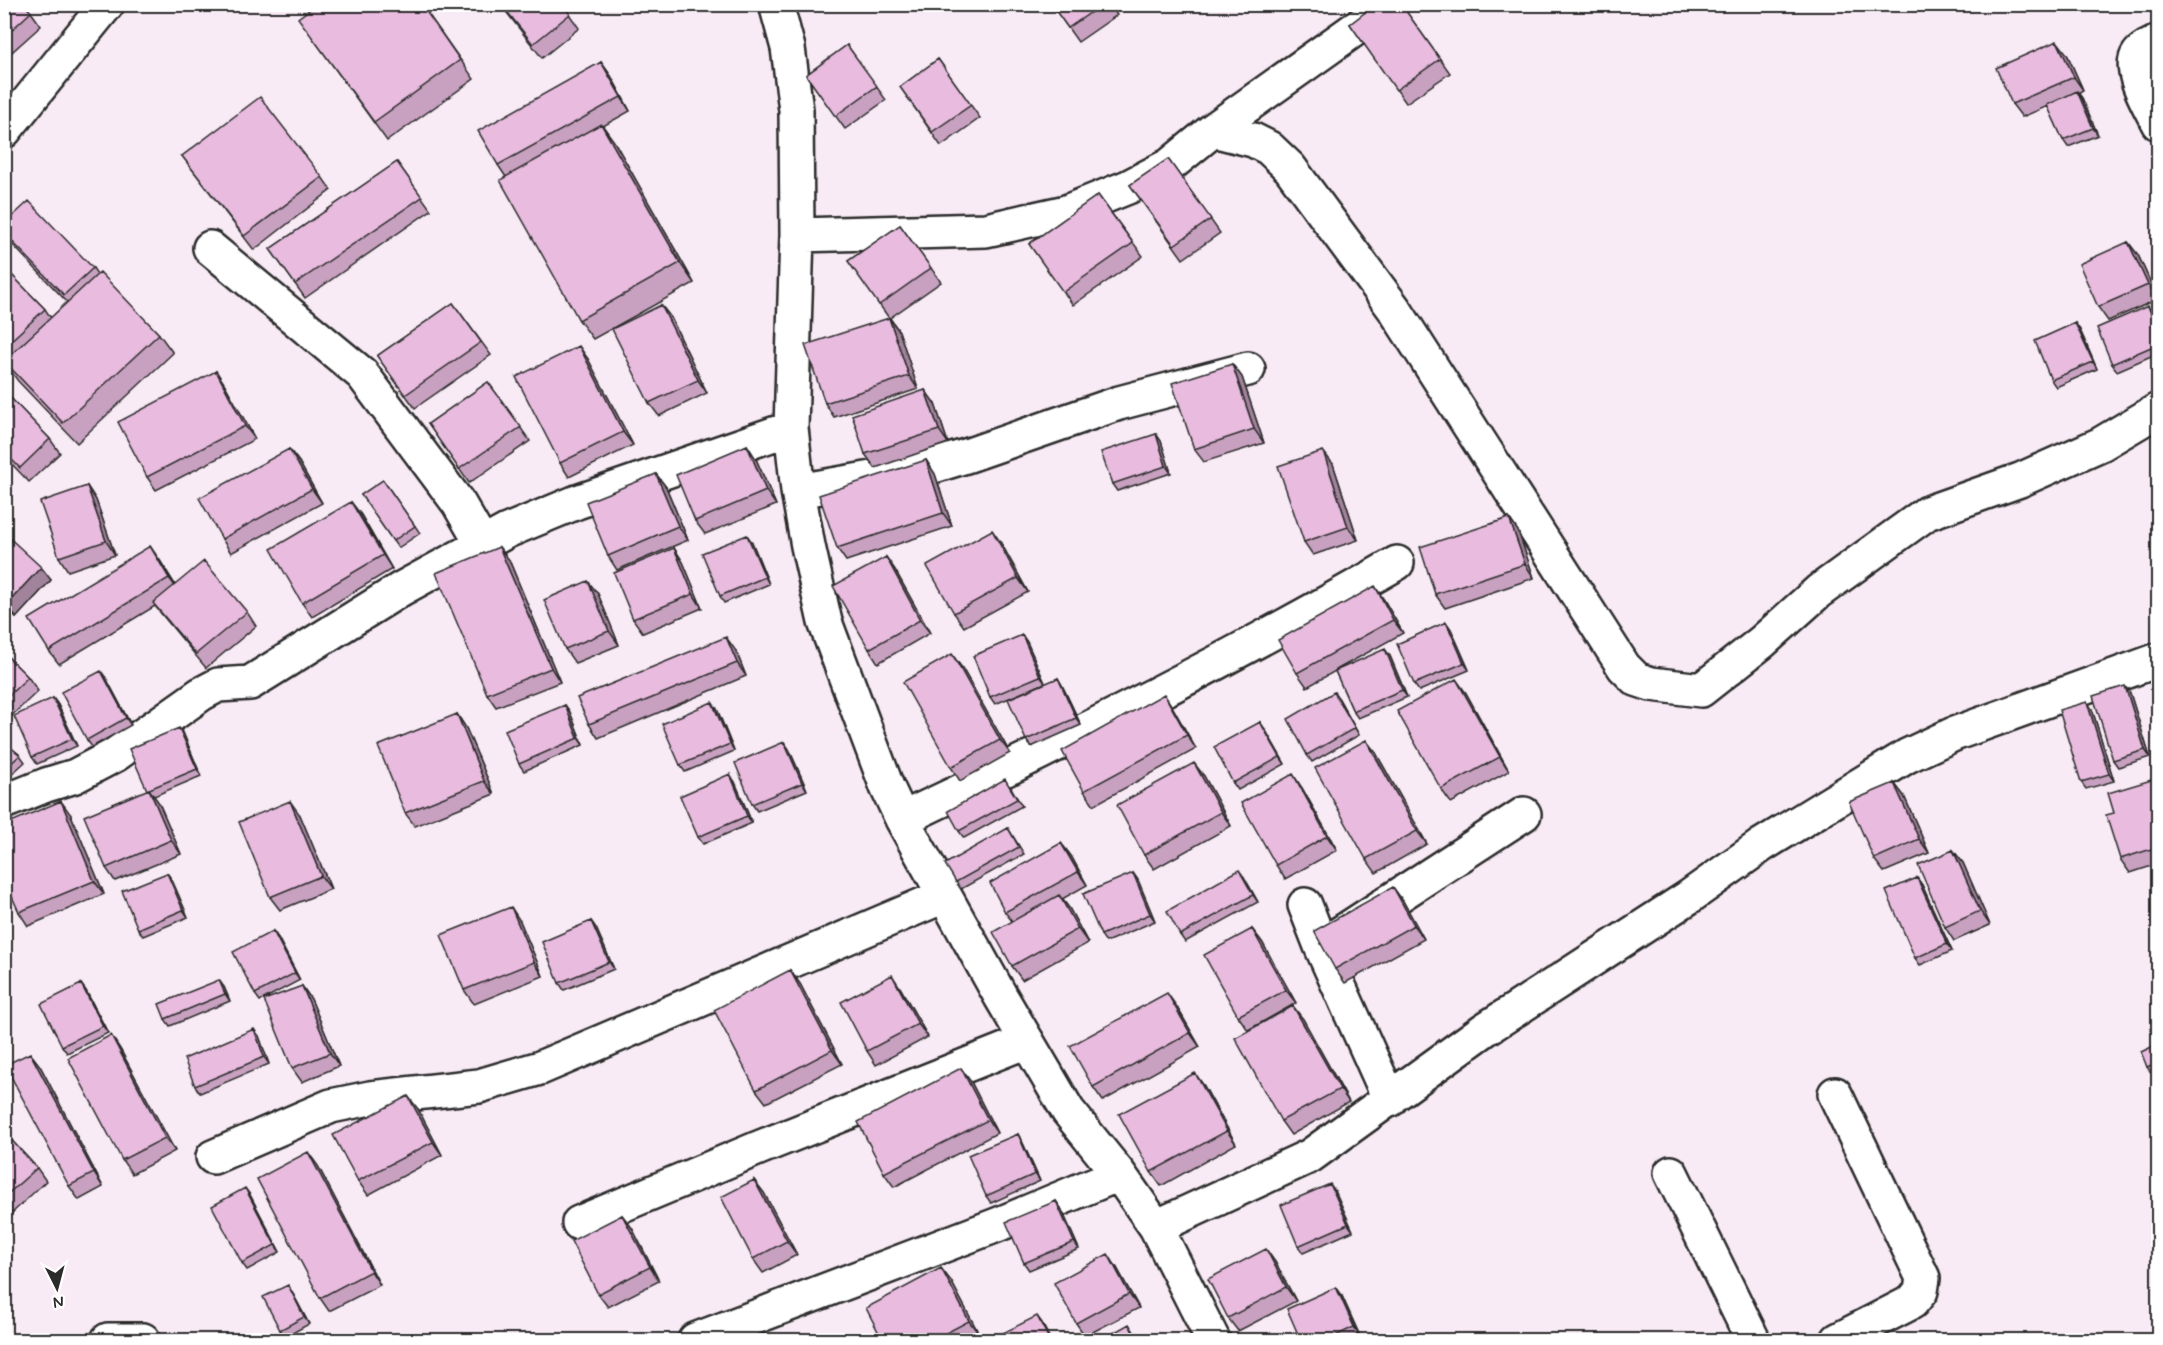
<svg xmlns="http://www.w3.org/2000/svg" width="2163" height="1345" font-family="Mynerve,sans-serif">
  <rect width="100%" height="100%" fill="#f8ebf5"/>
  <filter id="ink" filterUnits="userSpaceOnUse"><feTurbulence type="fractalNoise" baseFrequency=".0167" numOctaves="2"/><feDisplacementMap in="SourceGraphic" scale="12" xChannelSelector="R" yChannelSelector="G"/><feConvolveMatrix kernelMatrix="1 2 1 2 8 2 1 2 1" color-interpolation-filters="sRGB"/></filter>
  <g filter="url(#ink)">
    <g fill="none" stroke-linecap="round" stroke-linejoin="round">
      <g stroke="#2b2b2b" stroke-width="38">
        <path id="minor" d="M776,4l12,44 8,62 1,125 -6,193 7,63 10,55 17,76 62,165 15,32 99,178 67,114 51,63 37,53 57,113
          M2158,42c-6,3 -16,7 -20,13 -11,15 13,53 20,68
          M1213,130l40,10 16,8 21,20 105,142 229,357 12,12 15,5 50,6 61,-48 57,-51 108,-78 93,-33 81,-36 57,-34
          M797,235l189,-5 80,-18 62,-25 42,-22 43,-35 177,-126
          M210,248l152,126 97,130 23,40
          M798,491l126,-22 45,-14 150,-52 129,-34
          M4,802l42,-17 29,-9 40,-21 86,-61 17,-9 32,-2 151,-94 106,-58 70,-29 214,-74
          M902,819c168,-79 334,-163 495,-256
          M1305,905l16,41 69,154
          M1321,946l203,-132
          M1835,1094l88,184 -2,13 -9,11 -74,38
          M213,1157l118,-51 39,-8 109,-12 61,-18 404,-172
          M1671,1173l82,167
          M579,1223l182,-76 266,-106
          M1156,1227l154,-71 174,-126 205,-133 73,-52 145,-89 47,-22 204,-74
          M108,1340h35
          M695,1340l302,-115 122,-51"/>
      </g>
      <g stroke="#2b2b2b" stroke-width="38">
        <path id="secondary" d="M4,131l103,-127"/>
      </g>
      <use href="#minor" stroke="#fff" stroke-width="33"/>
      <use href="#secondary" stroke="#fff" stroke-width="33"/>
    </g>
    <path fill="#c8a1c0" stroke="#2b2b2b" stroke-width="1.5" d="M4,4l27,8 10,14 -37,33z
      M421,4l53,75 -87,62 -75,-104z
      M500,4h62l17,24 -37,30z
      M987,4h12l-8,6z
      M1051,4h58l8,11 -39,27z
      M1401,4l49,69 -44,30 -56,-79z
      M847,45l39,55 -41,29 -39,-54z
      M2067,54l16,36 -5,3 4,5 16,37 -30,12 -5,-7 -15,-34 -26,11 -10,-13z
      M938,59l42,59 -39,28 -41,-59z
      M601,62l10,14 19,35 -27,15 12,17 79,140 -101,56 -14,-19 -73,-143 -8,-12z
      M182,156l140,21 9,13 -77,60z
      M1168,159l52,74 -37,26 -53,-74z
      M397,162l34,48 -126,88 -35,-49z
      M1098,195l45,61 -70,49 -44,-61z
      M4,224l89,44 4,6 62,60 14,19 -96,90 -59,-62 -14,-19 6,-6 -6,-6v-83l41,42 6,9 16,-16 -57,-60 -6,-7z
      M900,225l41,57 -51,36 9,13 19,58 -84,28 -9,-14 64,-85 -41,-57z
      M2128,242l10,13 20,44 -50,22 -10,-14z
      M453,303l38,52 -76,53 -38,-52z
      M661,305l10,13 36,75 -48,23 -10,-13z
      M2153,313l5,13v27l-41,18 -5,-7z
      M2075,323l5,7 17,39 -41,18 -5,-7z
      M588,359l45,86 -64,32 -9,-14z
      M1232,364l10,13 22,66 -60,19 -10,-13z
      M216,371l9,14 30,54 -99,51 -9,-13z
      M488,382l42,59 -61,42 -41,-59z
      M925,390l10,14 13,39 -73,25 -10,-14z
      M4,391l46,48 10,14 -31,29 -25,-26z
      M1156,434l5,7 10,32 -54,18 -5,-7z
      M747,445l9,14 20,46 -71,29 -10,-13z
      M289,449l10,13 23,41 -91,50 -9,-14z
      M926,460l9,14 17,52 -106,35 -9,-13z
      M1333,464l25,76 -45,15 -9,-13z
      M656,474l10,13 22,53 -71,30 -9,-14z
      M383,480l37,53 -22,15 -37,-53z
      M87,486l9,14 19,55 -47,16 -9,-14z
      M351,502l10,13 31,54 -80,48 -10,-14z
      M1509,518l9,13 16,47 -89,30 -10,-14z
      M4,533l47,47 -35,38 -12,-11z
      M752,542l17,42 -45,19 -4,-7z
      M1001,543l27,49 -64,35 -10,-14z
      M499,547l10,13 51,122 -64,25 -9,-13z
      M674,548l9,14 19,46 -59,25 -10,-14z
      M886,557l9,13 35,63 -52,30 -9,-14z
      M159,559l16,26 72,27 9,14 -50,42 -43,-52 -8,-10 -96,58 -10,-13z
      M598,594l21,51 -44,18 -10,-14z
      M1384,600l19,33 -67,37 54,-14 17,41 -49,21 -5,-7 -18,-40 -28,16 -10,-14z
      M1446,622l5,7 18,41 -50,21 -5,-7z
      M1022,635l5,7 18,41 -50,21 -5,-7z
      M736,651l10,25 -148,62 -9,-14z
      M4,653l24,24 10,14 -34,32z
      M962,668l48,85 -50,28 -9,-14z
      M106,678l25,47 -39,22 -5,-7z
      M1058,678l4,7 19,40 -50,22 -5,-7z
      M1466,693l43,78 -58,32 -10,-14z
      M2130,693l20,64 -32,10 -5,-7z
      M53,698l5,7 19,41 -40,18 -5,-7z
      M1339,699l20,36 -47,27 -5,-7z
      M2087,702l5,7 22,72 -28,8 -5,-7z
      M565,705l5,7 13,33 -59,26 -5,-7z
      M1173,708l23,41 -102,56 -10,-14z
      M717,709l17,42 -49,21 -5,-7z
      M457,714l9,14 28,66 -79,32 -10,-13z
      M1260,722l25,42 -47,26 -5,-7z
      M184,735l17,41 -47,20 5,7 22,51 -66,27 -9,-13 41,-78z
      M4,742l16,13 5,7 -21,19z
      M784,742l5,7 18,41 -50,21 -5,-7z
      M1376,753l51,91 -51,29 -10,-14z
      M1204,776l27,50 -77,43 -10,-14z
      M2158,778v86l-28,9 -10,-14 -6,-46z
      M735,782l17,41 -49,21 -5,-7z
      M1894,783l10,13 25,57 -45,19 -10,-13z
      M1010,786l12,20 -58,32 -5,-7z
      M1302,788l35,62 -52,29 -9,-14z
      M71,815l33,79 -76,32 -9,-14z
      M300,815l31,74 -51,21 -10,-13z
      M1008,828l16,26 -63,35 -5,-7z
      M1061,843l10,13 16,29 -25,14 7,9 19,35 -66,37 -10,-14v-45l-7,-9z
      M1953,850l10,13 27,62 -36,16 -9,-14z
      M167,873l5,7 16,37 -45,19 -5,-7z
      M1133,873l5,7 17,41 -49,21 -5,-7z
      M1244,877l14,25 -73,40 -5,-7z
      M1917,878l5,7 30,66 -32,14 -5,-7z
      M1403,901l21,38 -79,44 -10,-14z
      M520,921l23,55 -69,28 -10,-14z
      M591,921l5,7 18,41 -50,21 -5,-7z
      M1252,929l10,13 34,61 -48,27 -10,-14z
      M273,931l5,7 22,42 -40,21 -5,-7z
      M790,970l10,14 42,80 -76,39 -10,-13z
      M81,984l5,7 22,42 -41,20 -5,-7z
      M302,986l9,13 28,67 -37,16 -10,-14z
      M224,987l6,14 -60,25 -5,-7z
      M901,989l27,48 -52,28 -9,-14z
      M1177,1007l23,40 -97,54 -10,-14z
      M1303,1019l46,83 -58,33 -10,-14z
      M259,1036l10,28 -69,29 -5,-7z
      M2158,1044v27l-6,3 -5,-7z
      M120,1049l55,102 -43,23 -10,-14z
      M30,1053l10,13 63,121 -24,13 -10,-14z
      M971,1082l26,51 -103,54 -10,-14z
      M1204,1086l32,58 -75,42 -10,-14z
      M418,1109l24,46 -74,40 -10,-14z
      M4,1132l33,36 9,13 -35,33 -7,-7z
      M1018,1134l4,7 18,40 -49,22 -5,-7z
      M318,1166l62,119 -51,26 -9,-13z
      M754,1180l10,13 33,62 -34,18 -10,-14z
      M1335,1191l18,40 -50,22 -5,-7z
      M250,1195l30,57 -33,18 -5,-7z
      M1056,1201l5,7 18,41 -50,21 -5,-7z
      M622,1215l10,13 27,53 -51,26 -10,-13z
      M1275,1262l21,39 -58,30 -10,-13z
      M1117,1268l22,40 -54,28 -9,-13z
      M951,1281l28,53 -12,7h-84z
      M1336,1287l5,7 18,40 -14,7h-44z
      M292,1292l17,32 -24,13 -5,-7z"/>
    <path fill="#a2839c" stroke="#2b2b2b" stroke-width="1.5" d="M2057,41l10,13 16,36 -9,-13z
      M601,62l10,14 19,35 -9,-14z
      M2077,91l5,7 16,37 -5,-7z
      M601,124l14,19 79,140 -14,-20z
      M2128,242l10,13 20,44 -10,-14z
      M661,305l10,13 36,75 -9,-13z
      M2148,306l5,7 5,13v5z
      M889,318l10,13 19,58 -9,-13z
      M2075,323l5,7 17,39 -4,-7z
      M579,346l9,13 45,86 -10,-13z
      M1232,364l10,13 22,66 -10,-14z
      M216,371l9,14 30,54 -10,-13z
      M925,390l10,14 13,39 -9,-13z
      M1156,434l5,7 10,32 -5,-7z
      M747,445l9,14 20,46 -10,-14z
      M289,449l10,13 23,41 -10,-14z
      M1323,451l10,13 25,76 -10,-13z
      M926,460l9,14 17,52 -9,-13z
      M656,474l10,13 22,53 -10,-14z
      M87,486l9,14 19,55 -9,-14z
      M351,502l10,13 31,54 -9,-14z
      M1509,518l9,13 16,47 -9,-14z
      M992,530l9,13 27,49 -10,-14z
      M747,535l5,7 17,42 -4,-7z
      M150,546l9,13 20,32 -10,-13z
      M499,547l10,13 51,122 -9,-14z
      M674,548l9,14 19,46 -9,-14z
      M886,557l9,13 35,63 -10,-13z
      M41,567l10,13 -35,38 -9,-14z
      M588,581l10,13 21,51 -10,-14z
      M1375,586l9,14 19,33 -10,-13z
      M1446,622l5,7 18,41 -5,-7z
      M1022,635l5,7 18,41 -5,-7z
      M726,637l10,14 10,25 -9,-13z
      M1385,649l5,7 17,41 -5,-7z
      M952,654l10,14 48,85 -10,-13z
      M101,671l5,7 25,47 -5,-7z
      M1058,678l4,7 19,40 -5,-7z
      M1456,679l10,14 43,78 -9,-14z
      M2125,686l5,7 20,64 -5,-7z
      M1334,692l5,7 20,36 -4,-7z
      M1164,694l9,14 23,41 -9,-14z
      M53,698l5,7 19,41 -5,-7z
      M712,702l5,7 17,42 -4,-7z
      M2087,702l5,7 22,72 -5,-7z
      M565,705l5,7 13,33 -5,-7z
      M457,714l9,14 28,66 -10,-13z
      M1260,722l5,7 20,35 -5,-7z
      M179,728l5,7 17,41 -4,-7z
      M1366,740l10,13 51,91 -10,-13z
      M784,742l5,7 18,41 -5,-7z
      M1194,763l10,13 27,50 -10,-14z
      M730,774l5,8 17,41 -5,-7z
      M1293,774l9,14 35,62 -10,-14z
      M1894,783l10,13 25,57 -10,-14z
      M149,789l10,14 22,51 -10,-14z
      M61,801l10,14 33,79 -10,-13z
      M290,801l10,14 31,74 -10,-13z
      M1061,843l10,13 16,29 -9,-13z
      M1953,850l10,13 27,62 -10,-14z
      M1239,870l5,7 14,25 -5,-7z
      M167,873l5,7 16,37 -5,-7z
      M1133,873l5,7 17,41 -5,-7z
      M1917,878l5,7 30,66 -5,-7z
      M1393,887l10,14 21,38 -10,-14z
      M1059,895l10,13 19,35 -10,-14z
      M511,907l9,14 23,55 -9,-14z
      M591,921l5,7 18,41 -5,-7z
      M1252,929l10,13 34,61 -10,-13z
      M273,931l5,7 22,42 -5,-7z
      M790,970l10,14 42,80 -10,-14z
      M892,975l9,14 27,48 -10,-13z
      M219,980l5,7 6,14 -5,-7z
      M81,984l5,7 22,42 -5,-7z
      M302,986l9,13 28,67 -9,-13z
      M1167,993l10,14 23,40 -10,-14z
      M1293,1006l10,13 46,83 -9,-13z
      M254,1029l5,7 10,28 -5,-7z
      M111,1035l9,14 55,102 -10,-13z
      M30,1053l10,13 63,121 -9,-14z
      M961,1068l10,14 26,51 -9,-13z
      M1195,1073l9,13 32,58 -9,-13z
      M408,1096l10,13 24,46 -9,-13z
      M1018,1134l4,7 18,40 -5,-7z
      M308,1152l10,14 62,119 -9,-14z
      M754,1180l10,13 33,62 -10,-14z
      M1330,1184l5,7 18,40 -5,-7z
      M245,1188l5,7 30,57 -5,-7z
      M1056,1201l5,7 18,41 -5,-7z
      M622,1215l10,13 27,53 -9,-14z
      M1266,1249l9,13 21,39 -10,-14z
      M1108,1254l9,14 22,40 -10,-14z
      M941,1268l10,13 28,53 -10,-13z
      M288,1285l4,7 17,32 -5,-7z
      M1336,1287l5,7 18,40 -5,-7z
      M1037,1316l5,7 9,18h-1z
      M1129,1324l9,14 1,3h-2z"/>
    <path fill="#e8bbdf" stroke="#2b2b2b" stroke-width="1.5" d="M4,4h20l7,8 -27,25z
      M317,4h104l39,56 -86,62 -76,-104z
      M501,4h61l8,10 -37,30z
      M1051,4h52l-35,24z
      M1376,4h25l39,55 -44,31 -46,-66z
      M2057,41l17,36 -62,27 -16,-36z
      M847,45l30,41 -42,30 -29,-41z
      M938,59l33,46 -39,27 -32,-45z
      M601,62l20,35 -123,68 -20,-34z
      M2077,91l16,37 -30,12 -16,-35z
      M260,97l62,80 -78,59 -62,-80z
      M601,124l79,139 -101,57 -79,-140z
      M1168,159l43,60 -37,26 -44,-60z
      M397,162l25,35 -127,87 -25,-35z
      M1098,195l35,48 -70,49 -34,-48z
      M29,201l64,67 -29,27 -60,-62v-9z
      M900,225l31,43 -52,37 -31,-44z
      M2128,242l20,43 -50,22 -19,-43z
      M4,267l41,42 -40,37h-1z
      M100,272l59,62 -96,89 -59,-62z
      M453,303l28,39 -76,53 -28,-39z
      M661,305l37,75 -49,23 -37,-74z
      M2148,306l10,25v13l-46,20 -15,-36z
      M889,318l20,58 -84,27 -20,-58z
      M2075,323l18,39 -42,18 -16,-39z
      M579,346l44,86 -63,31 -44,-86z
      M1232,364l22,65 -60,20 -22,-66z
      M216,371l29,55 -98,51 -29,-55z
      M488,382l33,45 -62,42 -31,-45z
      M925,390l14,40 -74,24 -13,-39z
      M4,391l46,48 -30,29 -16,-16z
      M1156,434l10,32 -54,18 -11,-32z
      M747,445l19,46 -71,30 -19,-46z
      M289,449l23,40 -90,50 -23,-41z
      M1323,451l25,76 -44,15 -26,-76z
      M926,460l17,53 -106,35 -18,-53z
      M656,474l22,52 -70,30 -22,-54z
      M383,480l32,46 -22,15 -32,-46z
      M87,486l19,55 -47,16 -19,-55z
      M351,502l32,53 -81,48 -31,-54z
      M1509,518l16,46 -90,30 -15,-47z
      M992,530l26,48 -64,35 -27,-47z
      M4,533l37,34 -34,37 -3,-2z
      M747,535l18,42 -45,19 -18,-43z
      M150,546l19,32 -120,73 -20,-32z
      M499,547l52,121 -64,26 -51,-121z
      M674,548l19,46 -60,25 -19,-46z
      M886,557l34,63 -51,29 -36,-63z
      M204,561l43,51 -51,42 -43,-51z
      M588,581l21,50 -44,18 -21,-49z
      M1375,586l18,34 -96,53 -19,-33z
      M1446,622l18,41 -50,21 -17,-40z
      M1022,635l18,41 -50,21 -17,-41z
      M726,637l11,26 -148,61 -12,-26z
      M1385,649l17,41 -49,21 -18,-40z
      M4,653l24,24 -24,23z
      M952,654l48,86 -49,27 -48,-85z
      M101,671l25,47 -39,22 -26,-48z
      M1058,678l18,40 -50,22 -18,-41z
      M1456,679l44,78 -59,32 -44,-78z
      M2125,686l20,64 -32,10 -20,-64z
      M1334,692l21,36 -48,27 -19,-36z
      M1164,694l23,41 -103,56 -22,-40z
      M53,698l19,41 -40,18 -18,-41z
      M712,702l18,42 -50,21 -18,-41z
      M2087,702l22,72 -28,8 -22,-72z
      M565,705l13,33 -59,26 -14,-34z
      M457,714l27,67 -79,32 -27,-67z
      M1260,722l20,35 -47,26 -19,-36z
      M179,728l18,41 -50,21 -18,-41z
      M1366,740l51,91 -51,28 -51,-91z
      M4,742l16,13 -16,15z
      M784,742l18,41 -50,21 -17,-41z
      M1194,763l27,49 -77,43 -27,-50z
      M730,774l17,42 -49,21 -18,-41z
      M1293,774l34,62 -51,29 -35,-62z
      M2158,778v69l-38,12 -14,-44 8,-2 -6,-20z
      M1005,779l12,20 -58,32 -11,-20z
      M1894,783l25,56 -45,20 -25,-57z
      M149,789l22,51 -65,28 -22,-52z
      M61,801l33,80 -75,31 -15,-33v-54z
      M290,801l31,75 -51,21 -31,-75z
      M1008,828l11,19 -63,35 -11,-18z
      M1061,843l17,29 -73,40 -15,-29z
      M1953,850l27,61 -35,16 -27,-62z
      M1239,870l14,25 -73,40 -13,-24z
      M167,873l16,37 -45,19 -16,-38z
      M1133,873l17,41 -49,21 -18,-41z
      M1917,878l30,66 -32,14 -29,-67z
      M1393,887l21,38 -79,44 -21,-38z
      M1059,895l19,34 -66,37 -19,-34z
      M511,907l23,55 -70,28 -23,-55z
      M591,921l18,41 -50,21 -17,-41z
      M1252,929l34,61 -48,26 -34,-61z
      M273,931l22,42 -40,21 -22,-42z
      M790,970l42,80 -76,40 -42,-80z
      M892,975l26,49 -51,27 -26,-49z
      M219,980l6,14 -60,25 -6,-15z
      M81,984l22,42 -41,20 -21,-42z
      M302,986l28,67 -38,15 -28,-68z
      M1167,993l23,40 -97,54 -23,-41z
      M1293,1006l47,83 -59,32 -46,-83z
      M254,1029l10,28 -69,29 -11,-27z
      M111,1035l54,103 -43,22 -54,-102z
      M2158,1044v18l-11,5 -6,-15z
      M30,1053l64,120 -25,13 -64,-121z
      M961,1068l27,52 -104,53 -26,-51z
      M1195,1073l32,58 -76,41 -32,-58z
      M408,1096l25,46 -75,39 -25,-46z
      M4,1132l33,36 -33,29z
      M1018,1134l17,40 -49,22 -18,-41z
      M308,1152l63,119 -51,27 -63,-119z
      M754,1180l33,61 -34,18 -32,-62z
      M1330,1184l18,40 -50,22 -17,-41z
      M245,1188l30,57 -33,18 -30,-57z
      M1056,1201l18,41 -50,21 -18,-41z
      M622,1215l28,52 -52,27 -27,-53z
      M1266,1249l20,38 -58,31 -20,-39z
      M1108,1254l21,40 -53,29 -22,-40z
      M941,1268l28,53 -38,20h-48l-17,-33z
      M288,1285l16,32 -24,13 -17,-33z
      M1336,1287l18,40 -29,14h-24l-14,-32z
      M1037,1316l13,25h-48l-3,-6z
      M1129,1324l8,17h-38z
      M783,1336l2,5h-10z"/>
  </g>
  <rect width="2163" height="1345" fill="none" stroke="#fff" stroke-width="24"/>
  <rect x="12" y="12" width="2139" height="1321" fill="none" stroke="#2b2b2b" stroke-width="2" filter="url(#ink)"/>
  <g transform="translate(57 1288) rotate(174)" stroke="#ffffff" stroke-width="4.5" paint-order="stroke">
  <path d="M0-4.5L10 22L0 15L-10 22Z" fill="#2b2b2b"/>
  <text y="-9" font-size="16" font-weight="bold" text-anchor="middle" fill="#2b2b2b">N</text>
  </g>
</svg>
